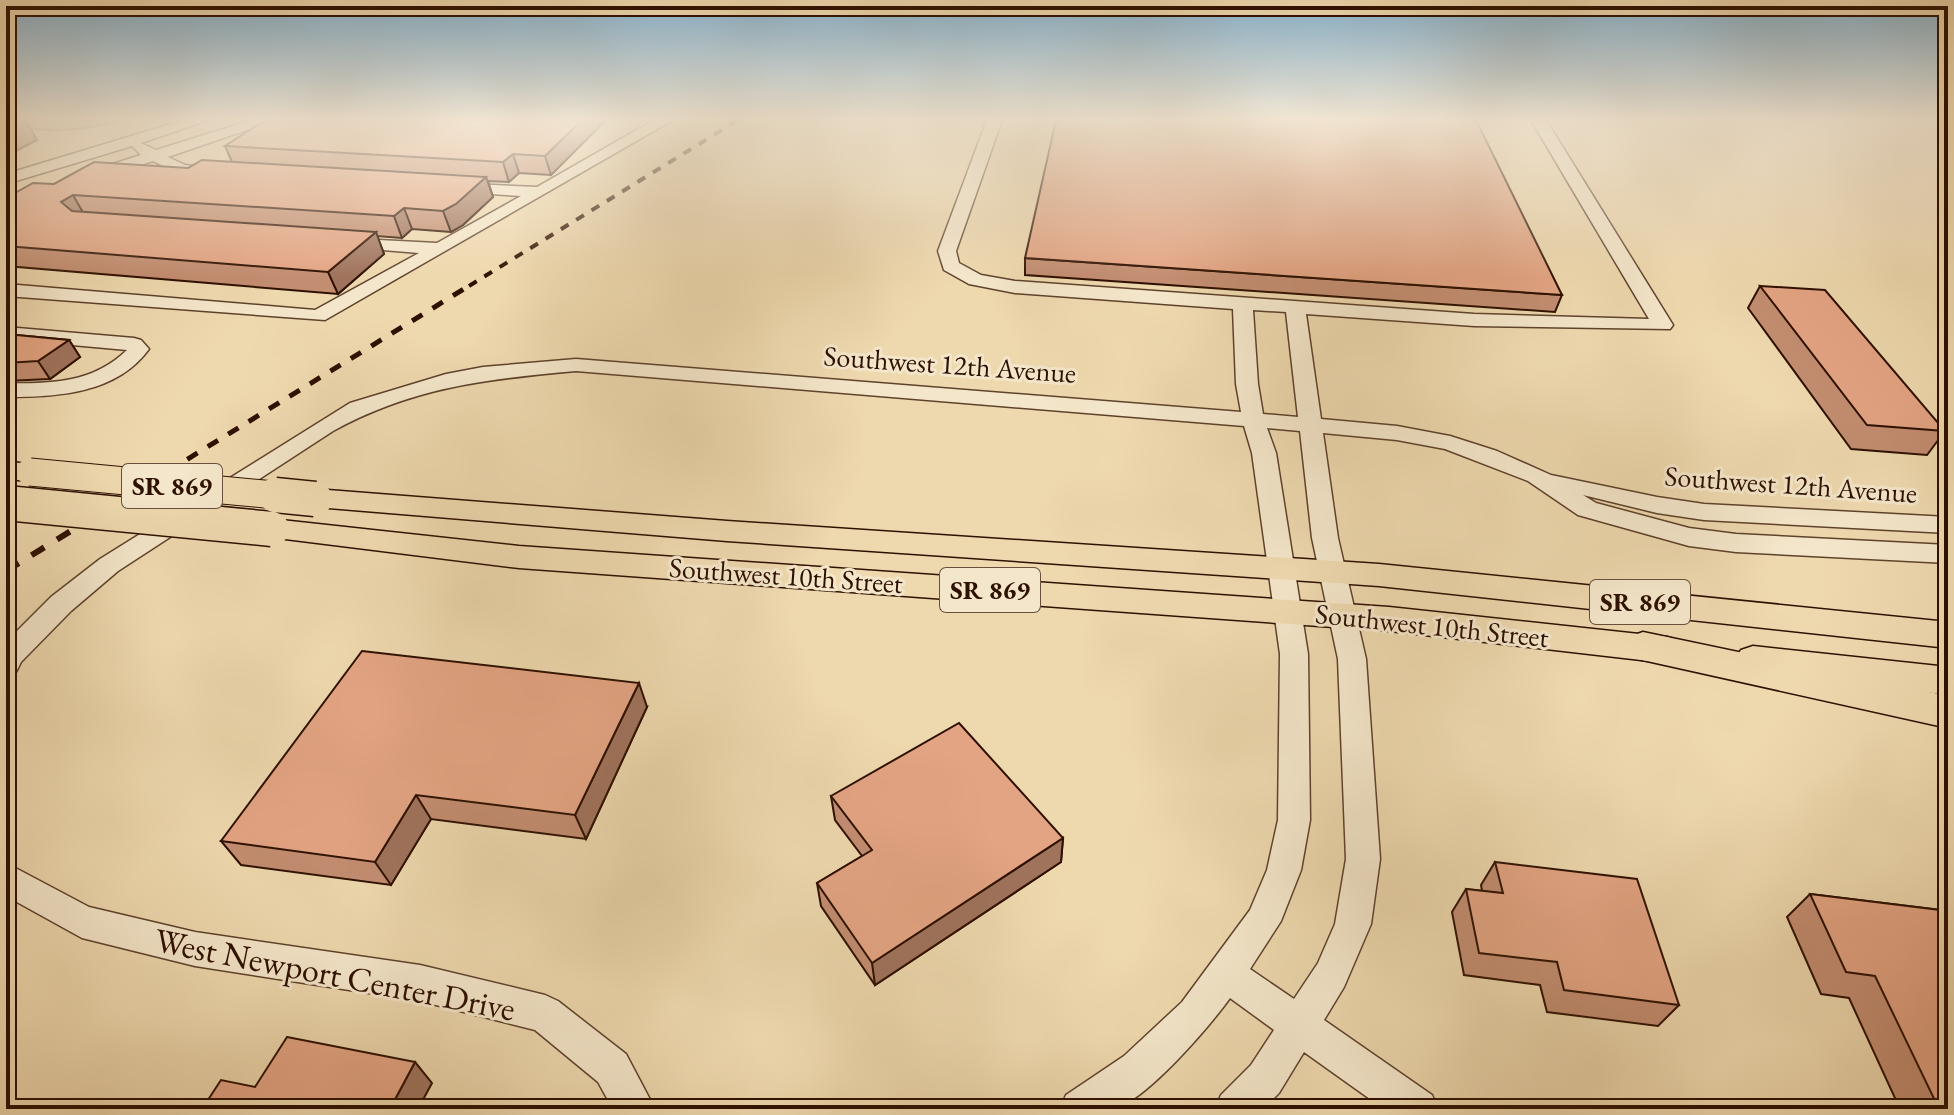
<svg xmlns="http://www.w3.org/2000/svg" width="1954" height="1115" font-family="'EB Garamond',serif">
  <rect width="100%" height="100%" fill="#eed8ae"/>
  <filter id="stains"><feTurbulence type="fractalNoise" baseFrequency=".0025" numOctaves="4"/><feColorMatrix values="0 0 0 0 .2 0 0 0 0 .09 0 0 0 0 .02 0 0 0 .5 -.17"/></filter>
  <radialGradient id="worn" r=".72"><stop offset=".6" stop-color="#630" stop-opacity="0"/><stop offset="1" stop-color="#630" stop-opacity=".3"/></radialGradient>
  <path fill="#b5bf8d" stroke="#726846" stroke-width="2" d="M6,120h115c-46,13 -69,11 -115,7z"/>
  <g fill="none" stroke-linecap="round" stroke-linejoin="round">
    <g stroke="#5e422c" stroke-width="3">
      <path id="minor" d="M184,120h24l-67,23 15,7 96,-30h24l-108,37 17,8 32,4 2,3c-18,14 -48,-2 -66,-11l-60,19 -8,-5 2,-3 54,-17 -9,-9 -126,38v-10z
        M654,120h19l-348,200 -319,-24v-12l309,26 104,-57 -73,-6 -6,-1 -3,-4 3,-4 97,5 84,-47 -63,-4 -8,-5 2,-4 85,4z
        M987,120h15l-46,131 3,12 22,12 34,6 459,33 175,5 -118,-199h15l127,205 -3,4 -196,-3 -168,-12 15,105 76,7 53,10 47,15 54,24 106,22 47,7 244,13v16l-244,-13 -47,-7 -74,-18 13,8 93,25 47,6 212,11v18l-212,-11 -47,-6 -111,-31 -50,-34 -83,-32 -48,-9 -74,-7 15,105 28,121 14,200 -9,65 -27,63 -20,33 108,75 6,14h-54l-80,-57 -25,41 -16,16h-48l6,-14 30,-30 23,-35 -44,-32c-21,29 -81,99 -115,111 -14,5 -39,0 -55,0l6,-14 58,-39 58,-54 68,-92 17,-40 11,-50 2,-166 -28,-201 -8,-27 -668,-55c-89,8 -163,16 -243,60l-215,140 -47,40 -50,51 -5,10 -10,3v-33l45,-45 49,-38 250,-156 96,-29 37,-7 93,-8 665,53 -5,-28 -3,-75 -218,-16 -46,-9 -25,-14 -6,-19zM1253,310l33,2 12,105 -35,-3 -5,-30zM1267,428l33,3 12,107 26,121 8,200 -11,65 -17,39 -24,36 -44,-30 31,-48 20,-51 9,-50 -2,-166 -32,-201z
        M6,327l128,11 7,2 8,9c-33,45 -92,48 -143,48v-14c45,1 87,0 121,-33l-121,-11z
        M6,863l83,44 106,25 225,33 125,30 13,6 68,53 29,55h-42l-15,-27 -63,-52 -115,-29 -225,-35 -113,-28 -76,-42z"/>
    </g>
    <g stroke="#2e1000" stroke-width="3">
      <path id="major" d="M6,461l34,5 5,6 -5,6 -10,3 -24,-2z
        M315,489l412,32 652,43 569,58v26l-569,-62 -652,-45 -423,-35 -4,-7 4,-7z
        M272,519l247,27 870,61 278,30 12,4 5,9 -5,9 -12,4 -278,-32 -870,-63 -258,-32 -5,-7 5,-7z
        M1753,646l195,21v28l-207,-27 -6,-9 6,-9z"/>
    </g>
    <g stroke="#2e1000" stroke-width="3">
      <path id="highway" d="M1643,632l305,64v32l-319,-71 -6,-10 6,-10z"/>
    </g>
    <use href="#minor" fill="#f4e6ca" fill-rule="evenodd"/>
    <use href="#major" fill="#eed8ae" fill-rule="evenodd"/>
    <use href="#highway" fill="#eed8ae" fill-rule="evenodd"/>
    <path stroke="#2e1000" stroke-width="4" stroke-dasharray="9 9" stroke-linecap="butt" d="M469,286l269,-166"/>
    <path stroke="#2e1000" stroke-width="5" stroke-dasharray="12 12" stroke-linecap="butt" d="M126,497l346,-213"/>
    <path stroke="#2e1000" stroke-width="6" stroke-dasharray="15 15" stroke-linecap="butt" d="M6,571l123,-76"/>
    <g stroke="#2e1000" stroke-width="29" stroke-linecap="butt">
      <path id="major-bridge-far1" d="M30,472l266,25"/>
    </g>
    <g stroke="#2e1000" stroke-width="37" stroke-linecap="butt">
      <path id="major-bridge" d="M275,495l40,4
        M6,503l266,26"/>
    </g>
    <use href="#major-bridge-far1" stroke="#eed8ae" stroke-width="27"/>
    <use href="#major-bridge" stroke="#eed8ae" stroke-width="34"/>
  </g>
  <path fill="#c38d71" stroke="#2e1000" stroke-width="2" d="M606,120l-55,55 -32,-2 -10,9 -21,-1 5,16 -30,28 -12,7 -39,-3 -10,9 -25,-2 7,18 -46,40 -332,-28v-68l48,-14 134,-16 44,-6 -7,-16z
    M1025,258l537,37 -7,17 -530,-37z
    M1760,286l185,145 -18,24 -76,-6 -103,-141z
    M6,334l63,6 11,17 -30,22 -44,2z
    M647,707l-61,132 -155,-20 -40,66 -150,-20 -20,-24z
    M831,796l232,42 -2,24 -186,123 -54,-79 -4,-23 45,-27 -27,-36z
    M1495,862l184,143 -21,21 -111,-14 -7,-27 -76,-10 -12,-63 14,-23 16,2 -1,-6z
    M1810,894l138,17v198h-48l-51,-111 -28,-4 -34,-77z"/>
  <path fill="#9f735c" stroke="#2e1000" stroke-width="2" d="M582,120h24l-55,55 -6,-19z
    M26,121l11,19 -31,16v-25z
    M513,154l6,19 -10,9 -6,-20z
    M486,177l7,20 -30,28 -12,7 -8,-21z
    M73,195l12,21 -12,7 -12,-21z
    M404,208l8,21 -10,9 -8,-22z
    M376,232l8,22 -46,40 -10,-22z
    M69,340l11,17 -30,22 -12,-18z
    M639,683l8,24 -61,132 -11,-24z
    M416,795l15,24 -40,66 -16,-23z
    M1063,838l-2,24 -186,123 -3,-22z
    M415,1062l17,21 -14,26h-23l-3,-4z"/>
  <path fill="#e3a483" stroke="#2e1000" stroke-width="2" d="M6,120h15l5,1 -20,10z
    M265,120h317l-37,36 -32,-2 -10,8 -278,-16z
    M1056,120h420l86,175 -537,-37z
    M202,160l284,17 -30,27 -13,7 -39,-3 -10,8 -321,-21 -12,7 11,9 304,21 -48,40 -322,-26v-48l27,-15 21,1 40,-22 94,6z
    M1760,286l65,4 120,141 -78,-6z
    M6,334l63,6 -31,21 -32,2z
    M362,651l277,32 -64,132 -159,-20 -41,67 -154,-21z
    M959,723l104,115 -191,125 -55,-80 55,-33 -41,-54z
    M1495,862l142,17 42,126 -115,-15 -7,-28 -78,-9 -13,-64 37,4z
    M1810,894l138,17v198h-9l-64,-133 -29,-4z
    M287,1037l128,25 -23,43 18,4h-208l19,-29 34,7z"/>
  <linearGradient id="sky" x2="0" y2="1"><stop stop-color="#89b6d3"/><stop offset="0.43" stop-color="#f7eddb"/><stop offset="1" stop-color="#f7eddb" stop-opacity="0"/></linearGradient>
  <rect width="1954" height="277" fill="url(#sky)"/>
  <g text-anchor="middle" stroke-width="6" stroke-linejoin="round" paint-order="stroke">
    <g fill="#f4e6ca" stroke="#69503d" stroke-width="2">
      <rect x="122" y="464" width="100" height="44" rx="6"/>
      <rect x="940" y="568" width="100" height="44" rx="6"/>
      <rect x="1590" y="580" width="100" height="44" rx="6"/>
    </g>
    <g font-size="26" font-weight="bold" fill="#2e1000">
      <text x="172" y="495">SR 869</text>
      <text x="990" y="599">SR 869</text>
      <text x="1640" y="611">SR 869</text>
    </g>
    <g font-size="28" fill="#2e1000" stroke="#f4e6ca">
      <text transform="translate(950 364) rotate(4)" y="10">Southwest 12th Avenue</text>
      <text transform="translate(1791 484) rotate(4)" y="10">Southwest 12th Avenue</text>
      <text transform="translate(786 575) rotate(4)" y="10">Southwest 10th Street</text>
      <text transform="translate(1432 625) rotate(6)" y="10">Southwest 10th Street</text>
    </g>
    <g font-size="34" fill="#2e1000" stroke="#f4e6ca">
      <text transform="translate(335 974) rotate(11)" y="12">West Newport Center Drive</text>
    </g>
  </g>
  <rect width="1954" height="1115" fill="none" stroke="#eed8ae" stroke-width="32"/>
  <rect x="8" y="8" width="1938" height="1099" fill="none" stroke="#2e1000" stroke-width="4"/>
  <rect x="16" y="16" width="1922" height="1083" fill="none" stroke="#2e1000" stroke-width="2"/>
  <rect width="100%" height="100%" filter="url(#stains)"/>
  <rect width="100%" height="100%" fill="url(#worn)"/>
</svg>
